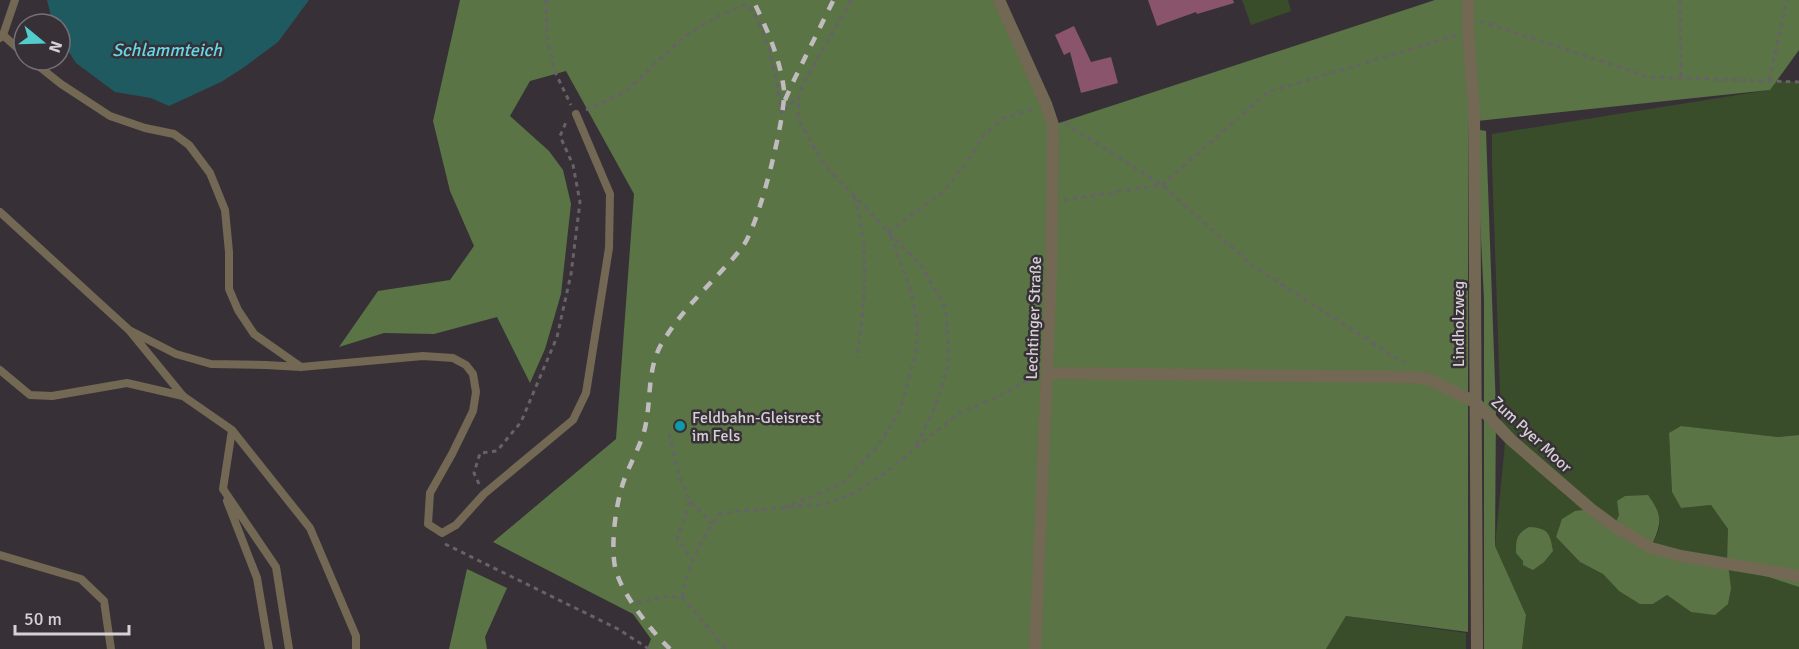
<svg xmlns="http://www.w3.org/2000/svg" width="1799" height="649" font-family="Signika,sans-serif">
  <rect width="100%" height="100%" fill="#373137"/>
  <path fill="#3a4d2a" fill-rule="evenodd" d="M1242,0h46l3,11 -40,14z
    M1769,80l30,2v353l-21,2 -97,-11 -12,8 3,58 9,16 30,-3 17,24v35l71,23v62h-277l4,-34 -31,-69 11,-113 -5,-12 -9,-258v-29l277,-44zM1653,502c10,24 8,23 -2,46l40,64 -24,-17 -14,9 -34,-13 -16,-17 -23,-12 -24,-25 58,-11 5,-11z
    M1346,616l120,17v16h-140z"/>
  <path fill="#5a7445" d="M460,0h539l54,125 382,-125h364v50l-29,40 -302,32v510l-122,-16 -20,33h-679l4,-10 -18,-25 -140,-72 123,-103 18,-245 -68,-123 -36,10 -20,35 39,35 14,19 8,34 -10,90 -16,55 -15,34 -33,-66 -63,17 -50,-1 -45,14 39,-56 72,-11 24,-34 -24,-55 -17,-70z
    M1480,130l6,1 10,279 -1,136 31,69 -4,34h-38v-349l-5,-102z
    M1681,426l97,11 21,-2v152l-71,-23 3,24 -3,16 -13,11 -24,-3 -24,-17 -14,9h-13l-21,-13 -16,-17 -23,-12 -24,-25 6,-18 13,-8 16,-2 23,17 5,-11 -2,-14 8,-5 23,-1c16,22 13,29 3,52l76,17 1,-35 -17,-24 -30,3 -9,-16 -3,-59z
    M1529,527c19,1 21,6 24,24l-9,11 -11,8 -10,-5v-4l-7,-8c0,-13 0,-19 13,-26z
    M467,569l40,19 -22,49 2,12h-38z"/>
  <path fill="#1f5a61" d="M47,0h262l-31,42 -35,26 -22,14 -52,24 -18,-8 -36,-6 -39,-29 -16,-25v-14h-7z"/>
  <path fill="#8a556c" d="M1148,0h85l1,3 -37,11 -1,-2 -39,14z
    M1074,26l17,36 20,-5 7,26 -37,10 -11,-41 -6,3 -9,-20z"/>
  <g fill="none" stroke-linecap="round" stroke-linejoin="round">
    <path stroke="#676267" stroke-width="3" stroke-dasharray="4.5 4.5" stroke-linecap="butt" d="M546,0l1,39 9,35 15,31
      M851,0l-49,86 -3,12 -1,21 25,44 99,104 24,42 3,54 -16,49 -18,35
      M1680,0l1,78
      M1480,21l169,56 150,5
      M1769,80l18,-80
      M586,110l39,-18 61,-57 31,-18 27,-12 6,2c19,28 27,74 32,107l6,-9 11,-7
      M1065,123l97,62 91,81 151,97
      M854,197c17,51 10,108 3,161
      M1064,200l98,-15 106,-93 189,-57
      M669,434l10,42 11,25 22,23
      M479,484l-5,-11 6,-20 17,-2 24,-29 36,-85 14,-63 9,-72 -7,-37 -13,-29 7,-16
      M690,502l-13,36 15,21
      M784,508l57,-24 37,-38 22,-36 17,-61v-31l-7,-30 -21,-57 55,-40 21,-26 19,-30 20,-17 29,-9
      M445,544l173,85 31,20
      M682,597c8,-34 17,-57 39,-84l104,-9 27,-10 33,-21 74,-60 34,-14 42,-22
      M682,597l44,52
      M637,603l24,-6h21"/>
    <path stroke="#726853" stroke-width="8" d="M3,35l21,19
      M0,38l3,-3 12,-35
      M31,60l30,24 49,32 35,12 29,6 15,11 21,28 15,37 4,42v37l9,21 16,24 47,33
      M0,212l129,118 54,66 49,34 -9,59 53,78 13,82
      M129,330l47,24 35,10 55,1 35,2 122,-11 30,2 13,7 7,9 3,18 -3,19 -21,43 -22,39 -2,31 14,9 14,-8 28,-31 89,-74 13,-27 23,-145 1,-54 -34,-80
      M0,370l30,25 22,1 75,-13 56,13
      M232,430l78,98 46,108v13
      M227,501l30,77 12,71
      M0,555l81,24 23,22 7,48"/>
    <path stroke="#726853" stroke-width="12" d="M999,0l47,104 7,21 -2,153 -16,371
      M1468,0v31l6,79 3,539
      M1048,373l361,4 19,2 47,23 36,38 80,69 23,17 37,22 30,8 118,20"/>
    <path stroke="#bfbbbf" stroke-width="4.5" stroke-dasharray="10 10" stroke-linecap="butt" d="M785,100l9,-20 39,-79
      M670,649c-19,-18 -50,-57 -55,-82 -4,-21 0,-56 6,-77 5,-20 17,-38 23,-58 8,-29 2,-62 18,-89 15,-25 34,-45 54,-66 9,-10 19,-20 27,-31 16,-21 43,-130 41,-156 -4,-32 -17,-61 -31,-90"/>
  </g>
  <circle fill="#0f9aa8" stroke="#373137" stroke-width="2" cx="680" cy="426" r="6"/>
  <g text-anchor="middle" stroke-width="5" stroke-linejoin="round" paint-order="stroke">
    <g font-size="16" fill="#d5d1d5" stroke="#373137">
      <text transform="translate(1033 318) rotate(-88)" y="6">Lechtinger Straße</text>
      <text transform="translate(1458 324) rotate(-90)" y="6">Lindholzweg</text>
      <text transform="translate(1532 434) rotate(43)" y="6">Zum Pyer Moor</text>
    </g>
    <g font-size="16" fill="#d5d1d5" stroke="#373137" text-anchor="start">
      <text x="692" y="423">Feldbahn-Gleisrest<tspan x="692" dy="18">im Fels</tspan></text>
    </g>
    <g font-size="18" font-style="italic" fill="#63d8e6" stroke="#373137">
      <text x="167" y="56">Schlammteich</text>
    </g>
  </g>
  <g transform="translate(42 42) rotate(109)"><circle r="28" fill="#373137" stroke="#767176" stroke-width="1.5"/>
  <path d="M0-4.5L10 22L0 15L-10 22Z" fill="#52cdce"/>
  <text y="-9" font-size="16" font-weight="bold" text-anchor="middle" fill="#d5d1d5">N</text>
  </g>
  <path d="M15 625v9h114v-9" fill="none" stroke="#d5d1d5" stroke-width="3"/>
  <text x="24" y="625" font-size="18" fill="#d5d1d5" stroke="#373137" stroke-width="4.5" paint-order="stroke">50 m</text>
</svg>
